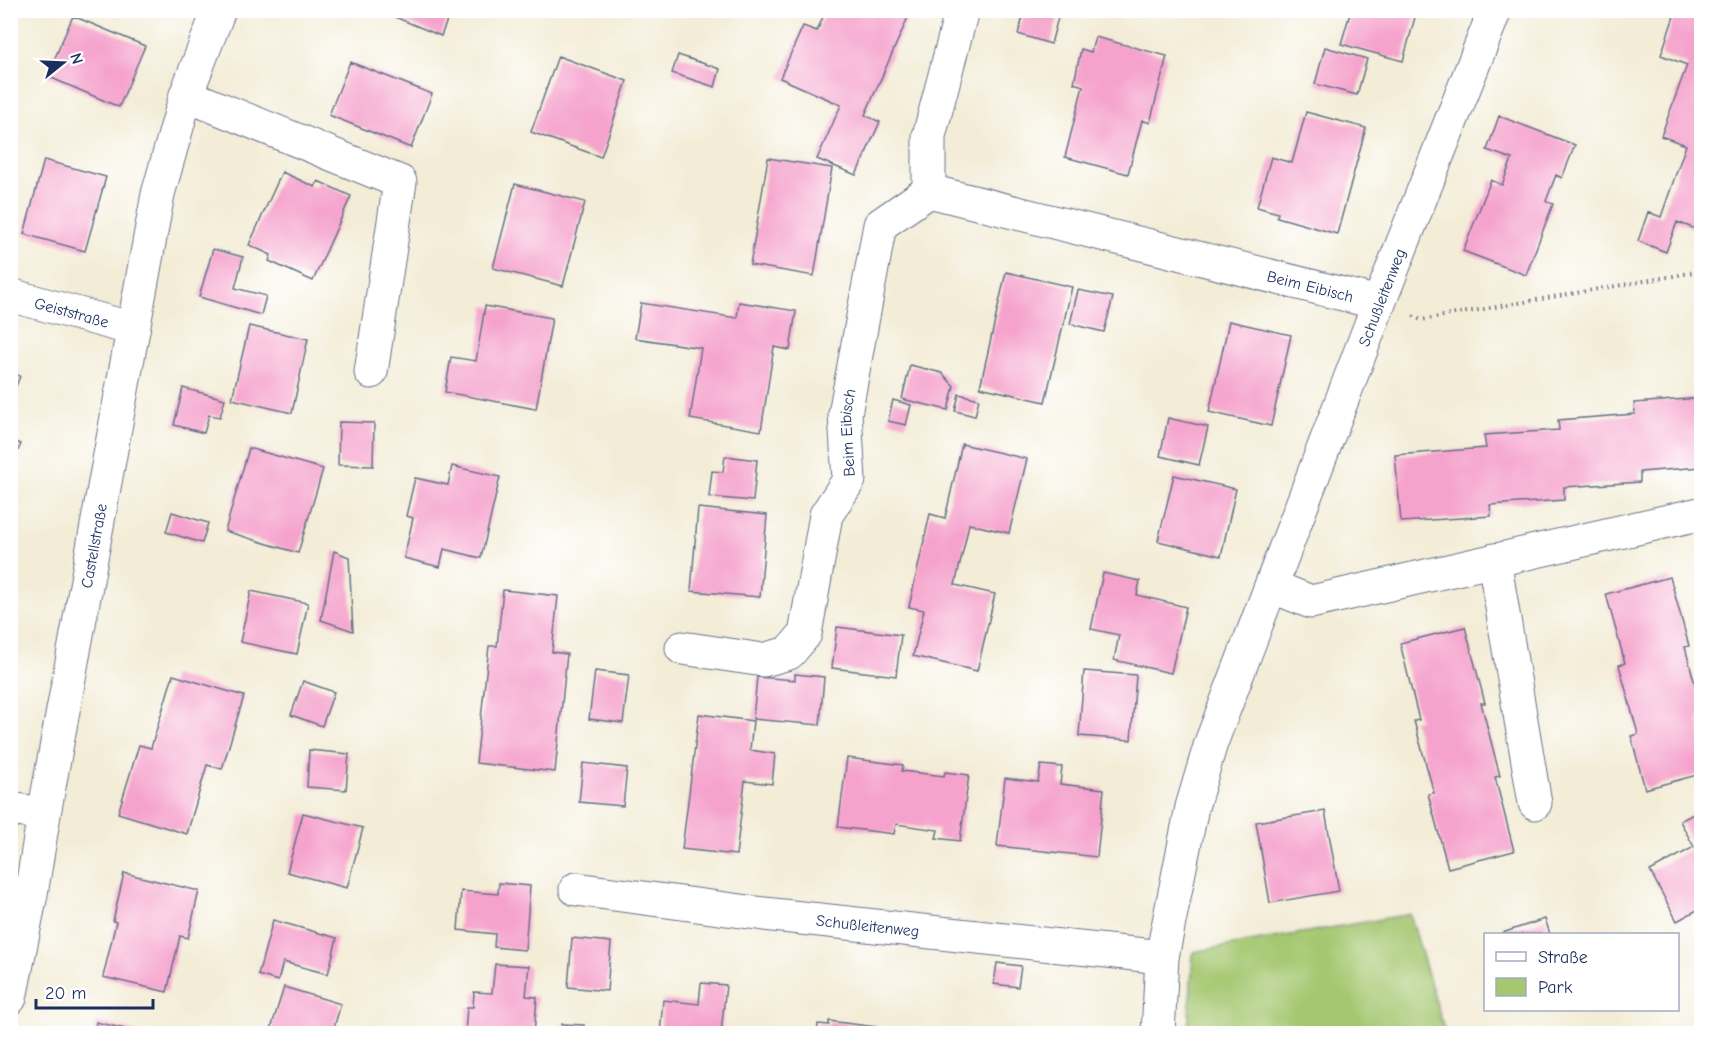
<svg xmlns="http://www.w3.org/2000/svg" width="1712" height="1044" font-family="'Comic Neue',sans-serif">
  <rect width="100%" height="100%" fill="#fff"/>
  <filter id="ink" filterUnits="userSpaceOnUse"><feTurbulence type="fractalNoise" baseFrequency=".0167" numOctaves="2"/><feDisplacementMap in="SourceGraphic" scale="12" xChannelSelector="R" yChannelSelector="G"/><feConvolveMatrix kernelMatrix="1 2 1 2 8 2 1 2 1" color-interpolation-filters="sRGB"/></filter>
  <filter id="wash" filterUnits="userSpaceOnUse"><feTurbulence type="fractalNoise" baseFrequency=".008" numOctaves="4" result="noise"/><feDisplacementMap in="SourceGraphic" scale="24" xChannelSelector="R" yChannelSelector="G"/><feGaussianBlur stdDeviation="1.35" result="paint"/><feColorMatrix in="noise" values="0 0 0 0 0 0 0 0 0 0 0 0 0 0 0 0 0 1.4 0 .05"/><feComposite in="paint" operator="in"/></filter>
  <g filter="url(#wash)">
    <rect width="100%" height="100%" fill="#f3ecd6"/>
    <path fill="#a4c770" stroke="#607b67" stroke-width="1.5" d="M1410,914l35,119h-257l5,-81z"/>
    <g id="blocks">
      <path fill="#f5a3cc" d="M378,10h73l-10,26z
        M826,10h74l9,5 -44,100 15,7 -24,53 -39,-16 24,-54 -61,-27 23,-52 14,5z
        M1025,10h35l-9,34 -33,-10z
        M1351,10h66l-14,51 -62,-17z
        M1676,10h25v221l-24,-9 -11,30 -28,-11 10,-29 13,5 25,-72 -25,-9 26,-71 -26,-10z
        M73,16l72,30 -26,61 -72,-31z
        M1095,37l72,19 -17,67 -8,-3 -14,54 -63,-17 18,-71 -9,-3 7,-34 10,3z
        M1325,47l42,12 -10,36 -42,-11z
        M678,55l42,14 -5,18 -43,-14z
        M558,56l69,25 -26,76 -70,-25z
        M350,62l82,32 -21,54 -82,-33z
        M1306,112l60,16 -29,106 -60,-17 1,-4 -21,-6 14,-50 21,6z
        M1499,116l76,29 -13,33 -6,-3 -10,26 7,3 -27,71 -63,-24 28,-71 11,5 10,-26 -25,-9z
        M768,158l64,10 -18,108 -64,-11z
        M44,160l62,17 -21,74 -61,-17z
        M282,172l33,15 3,-6 33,15 -38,85 -44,-20 2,-6 -22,-10z
        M515,184l70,18 -22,84 -70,-18z
        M213,249l30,8 -8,31 31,8 -5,19 -62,-18z
        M1006,272l66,15 -27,115 -65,-15z
        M1078,290l35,7 -9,35 -34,-8z
        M739,302l57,9 -6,39 -16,-3 -13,84 -71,-12 11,-71 -66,-10 6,-35 96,15z
        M485,306l67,12 -16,91 -91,-17 6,-35 25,4z
        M1229,321l62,14 -20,91 -62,-14z
        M249,326l59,13 -16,74 -60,-14z
        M910,365l32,8 12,13 -6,24 -46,-11z
        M10,373l10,3 -9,23h-1z
        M183,388l42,11 -5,18 -11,-2 -5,18 -30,-8z
        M959,394l20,5 -4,17 -20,-5z
        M1701,398v69l-61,5v10l-76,5v13l-74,5 1,11 -90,6 -6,-67 91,-7 -2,-13 75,-5 -1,-10 77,-6 -1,-11z
        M893,400l18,5 -5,20 -18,-4z
        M1168,418l40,9 -9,38 -39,-9z
        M339,422l35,1 -1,43 -35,-1z
        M10,440l11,4 -11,24z
        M962,444l65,15 -18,74 -40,-9 -5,23 -9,38 40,9 -18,77 -64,-15 11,-46 -15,-3 21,-93 15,4z
        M249,448l74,21 -25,84 -73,-22z
        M725,456l32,4 -4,41 -44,-4 3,-26 11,1z
        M452,466l48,11 -19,81 -37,-9 -4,18 -36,-9 9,-40 -7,-2 9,-38 33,7z
        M1174,475l62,14 -15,67 -63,-15z
        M698,508l69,7 -7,82 -69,-6z
        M172,512l36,11 -6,20 -36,-11z
        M334,551l15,6 4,74 -32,-11z
        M1103,573l37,8 -3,14 49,12 -15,66 -57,-13 5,-25 -28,-6z
        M1670,577l19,69 -4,1 16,60v10l-3,1 3,12v44l-56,15 -14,-53 7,-2 -19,-69 6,-2 -19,-69z
        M503,590l55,6 -6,56 15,2 -12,118 -79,-9 13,-117h8z
        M251,591l57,12 -11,51 -57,-12z
        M837,627l64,8 -5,41 -64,-8z
        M1465,627l20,76h-4l19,73 -5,1 19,74 -66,17 -20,-74 6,-1 -20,-72 5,-1 -19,-77z
        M595,671l34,4 -6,48 -34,-4z
        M1084,671l52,4 -5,65 -52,-4z
        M795,674l29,3 -4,48 -67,-6 4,-42 38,3z
        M173,675l71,21 -22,73 -15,-4 -20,69 -69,-21 21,-68 12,3z
        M303,681l31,11 -12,34 -31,-11z
        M699,714l54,7 -3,29 25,4 -3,30 -27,-3 -9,74 -54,-6z
        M309,750l40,4 -3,36 -39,-3z
        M847,758l56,7 -1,6 42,5 1,-4 24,3 -9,66 -24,-3 2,-8 -42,-6 -2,10 -56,-7z
        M583,763l44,5 -4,38 -44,-4z
        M1041,765l21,2 -2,17 44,5 -7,68 -100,-11 8,-68 33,4z
        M1701,810v98l-24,13 -27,-50 44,-24 -14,-26z
        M1325,811l14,80 -69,12 -14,-81z
        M303,813l60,15 -16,60 -60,-16z
        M124,873l75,18 -11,47 -8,-2 -13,56 -64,-15 13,-55 -3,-1z
        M499,883l31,3 -5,64 -31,-3 1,-13 -37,-4 3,-39 37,3z
        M1545,919l5,15h-51z
        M273,920l64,18 -9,36 -45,-12 -5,19 -20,-6z
        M572,938l39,4 -4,49 -39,-4z
        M997,963l24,3 -3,21 -24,-3z
        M495,964l34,2 -3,30 11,1 -3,37h-69l2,-27h6l1,-15 18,1z
        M701,983l25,2 -5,49h-61l3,-34 36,4z
        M284,987l57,17 -9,30 -62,-2z
        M829,1021l47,6 -1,7h-58l1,-10 11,1z
        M96,1022l46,11v1h-48z
        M562,1024l22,1 -1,9h-22z"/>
    </g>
  </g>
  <g filter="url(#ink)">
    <use href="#blocks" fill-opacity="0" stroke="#677188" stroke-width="1.5"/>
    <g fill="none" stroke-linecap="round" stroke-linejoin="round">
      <g stroke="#677188" stroke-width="35">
        <g id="minor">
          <path d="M186,95l214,87 -29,190"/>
          <path id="s1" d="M929,191l450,112"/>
          <path id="s2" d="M10,295l123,34"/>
          <path d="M1494,560l41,243"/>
          <path d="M1271,586l40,16 388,-88 3,1"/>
          <path id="s3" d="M682,648l81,12 26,-7 16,-19 21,-119 23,-35 -4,-66 35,-189 49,-34v-55l33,-126"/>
          <path d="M10,809l34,5"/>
          <path id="s4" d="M576,889l188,25 398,43"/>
          <path id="s5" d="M10,998l21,-104 13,-80 114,-620 28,-99 33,-85"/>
          <path id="s6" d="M1158,1034l4,-77 30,-150 19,-64 168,-440 116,-293"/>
        </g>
      </g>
      <path stroke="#677188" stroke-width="4" stroke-dasharray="1.5 4.5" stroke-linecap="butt" d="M1413,316l8,4 281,-49"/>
      <use href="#minor" stroke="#fff" stroke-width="33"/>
    </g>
  </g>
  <g text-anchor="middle" stroke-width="4.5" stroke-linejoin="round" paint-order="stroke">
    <g font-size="16" fill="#1b2f5e" stroke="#fff">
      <text dy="6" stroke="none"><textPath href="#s1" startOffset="393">Beim Eibisch</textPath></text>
      <text dy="6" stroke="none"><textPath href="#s6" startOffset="774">Schußleitenweg</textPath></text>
      <text dy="6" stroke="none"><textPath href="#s2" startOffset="64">Geiststraße</textPath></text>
      <text dy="6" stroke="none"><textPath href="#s3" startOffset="344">Beim Eibisch</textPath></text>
      <text dy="6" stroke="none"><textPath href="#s5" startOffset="460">Castellstraße</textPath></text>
      <text dy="6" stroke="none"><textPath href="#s4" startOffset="294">Schußleitenweg</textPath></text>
    </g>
  </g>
  <rect width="1712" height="1044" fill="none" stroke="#fff" stroke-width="36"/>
  <rect x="1484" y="933" width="195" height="78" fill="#ffffff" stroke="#a4acbf" stroke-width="1.5"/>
  <rect x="1496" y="952" width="30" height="9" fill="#ffffff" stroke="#a4acbf" stroke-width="1.5"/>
  <text x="1538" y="963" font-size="18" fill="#1b2f5e">Straße</text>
  <rect x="1496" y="978" width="30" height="18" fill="#a4c770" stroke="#a4acbf" stroke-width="1.5"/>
  <text x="1538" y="993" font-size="18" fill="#1b2f5e">Park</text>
  <g transform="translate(63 63) rotate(72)" stroke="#ffffff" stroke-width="4.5" paint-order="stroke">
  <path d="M0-4.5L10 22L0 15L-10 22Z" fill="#1b2f5e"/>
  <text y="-9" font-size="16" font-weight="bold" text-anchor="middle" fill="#1b2f5e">N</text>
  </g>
  <path d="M36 999v9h117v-9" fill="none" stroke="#1b2f5e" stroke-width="3"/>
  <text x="45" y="999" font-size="18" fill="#1b2f5e" stroke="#ffffff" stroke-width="4.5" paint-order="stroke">20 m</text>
</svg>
